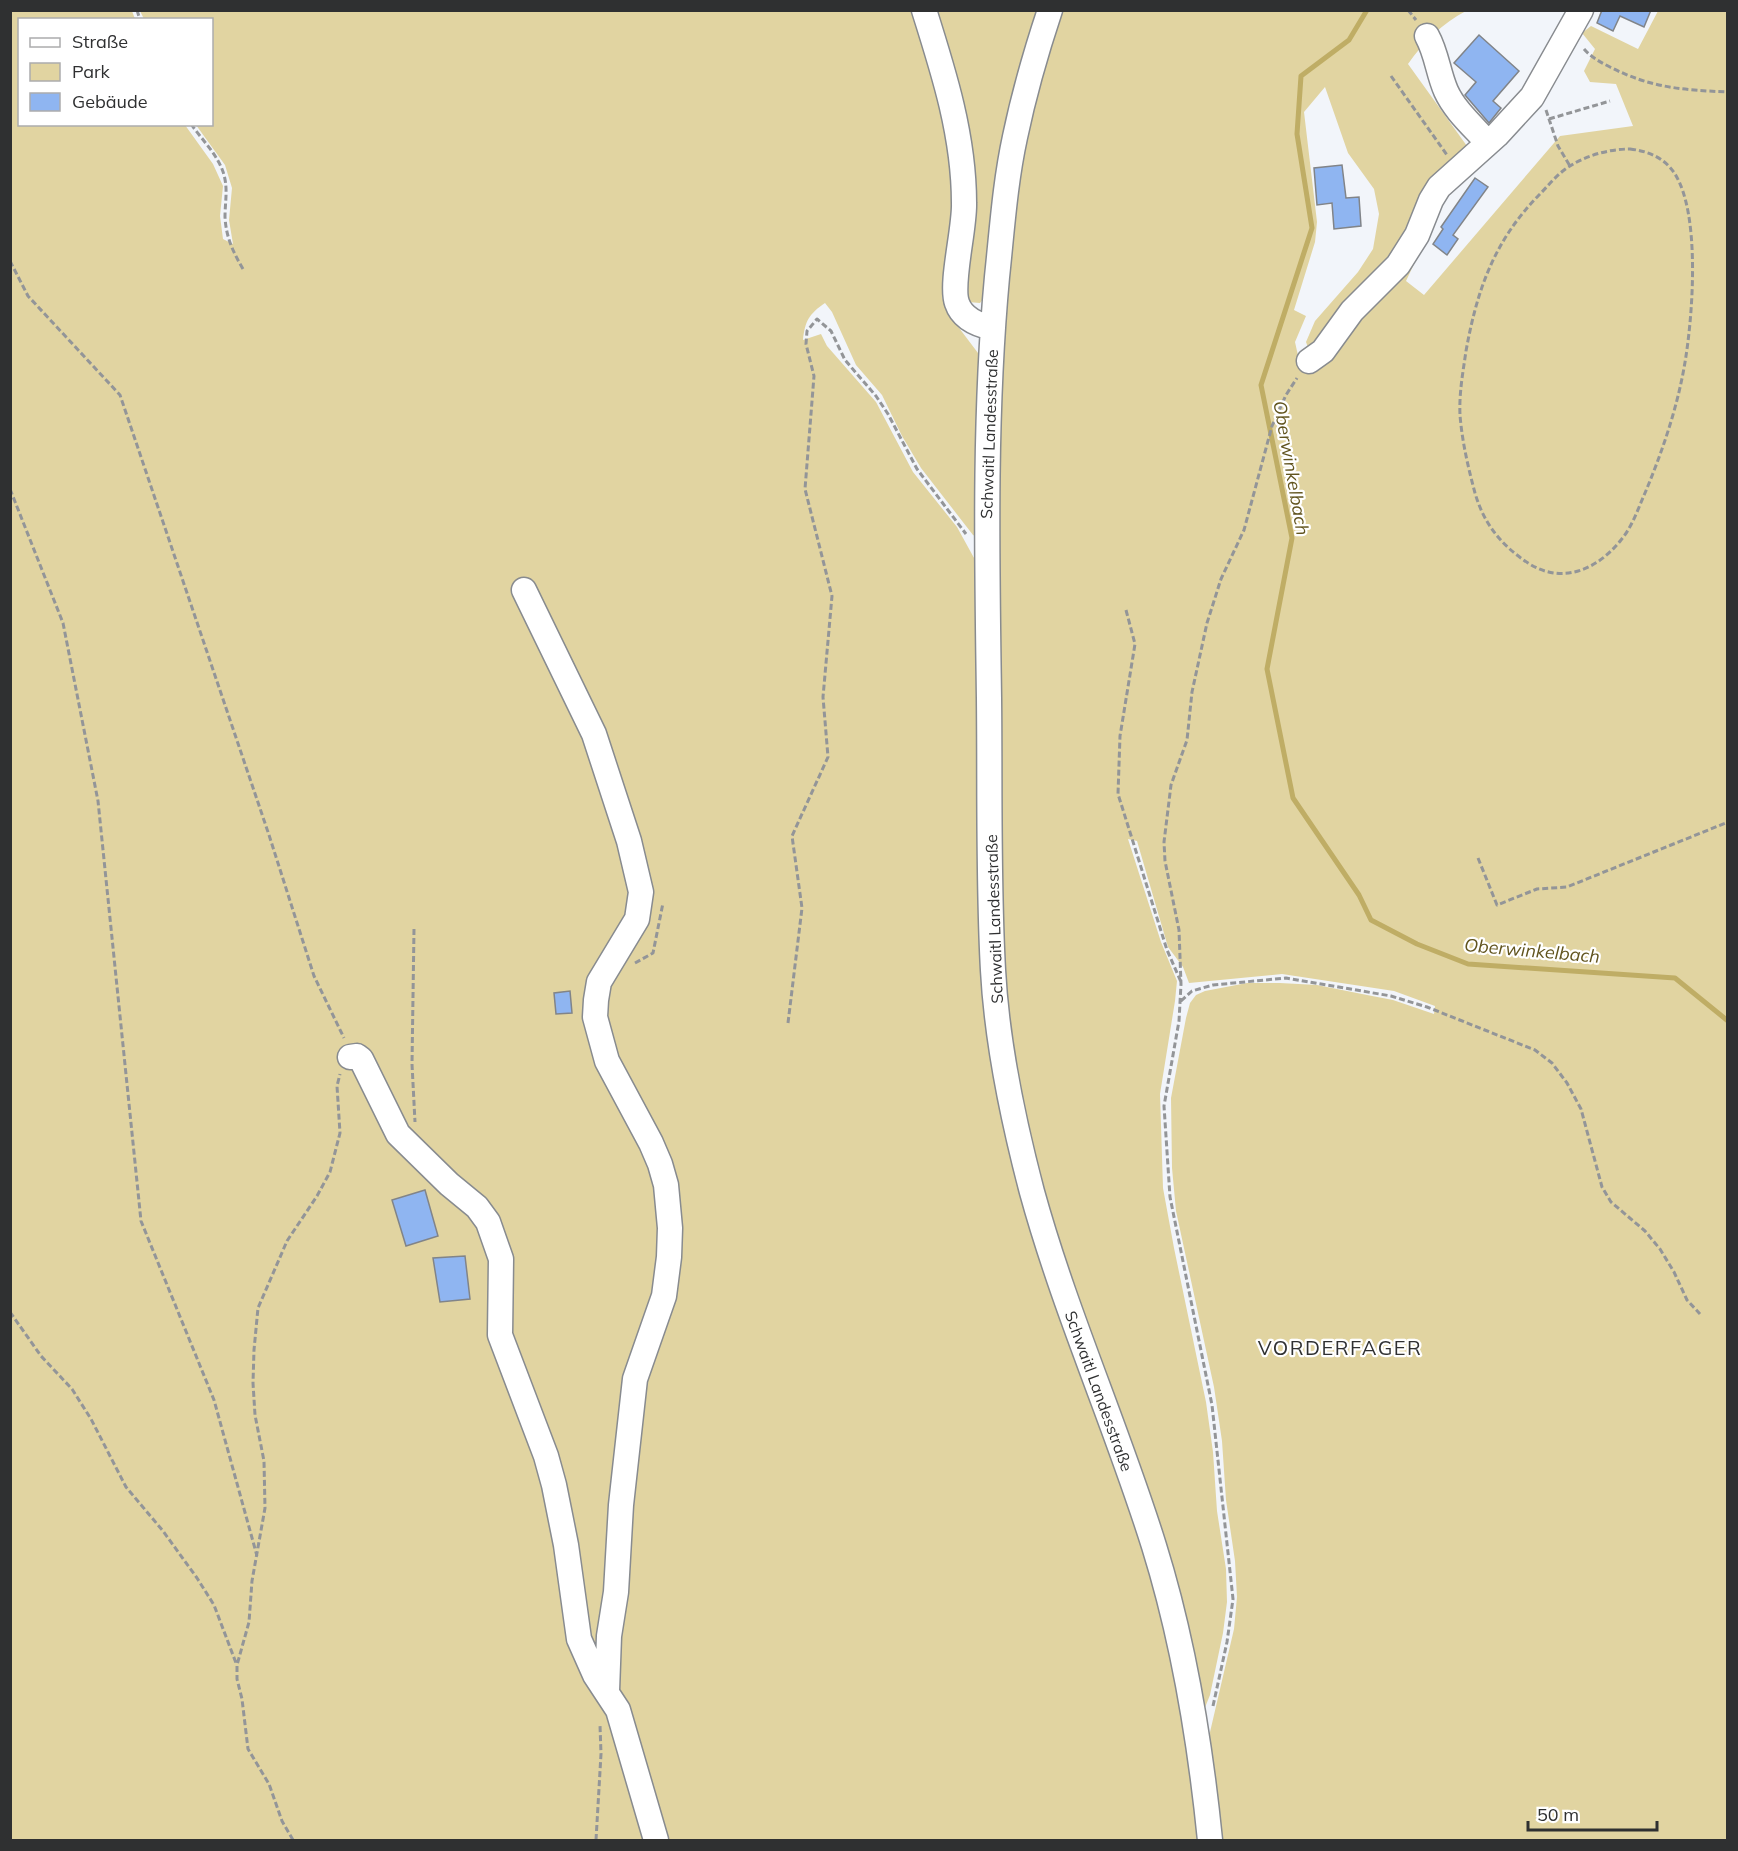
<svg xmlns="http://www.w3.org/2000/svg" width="1738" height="1851" font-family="Mulish,sans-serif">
  <rect width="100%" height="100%" fill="#f2f5fa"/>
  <path fill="#e1d4a1" d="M11,11h121l3,8 -115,1v104l165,1 28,39 10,22 -3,30 3,23 10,5 -4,-24 3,-32 -7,-23 -29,-40 16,-1v-104l-68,-1 -4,-8h776l36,136 2,90 -12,60 5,15 31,41 3,15 -2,170 -6,-3 -52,-67 -19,-32 -20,-41 -26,-30 -24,-53 -7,-9c-16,11 -20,18 -22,37l18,-6 6,12 49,56 37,70 44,55 22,40 15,497 139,446 45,170 23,160h-1190z
    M931,11h109l-56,287 -4,5 -12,-1 -5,-8 7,-74z
    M1059,11h407c-23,12 -43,31 -58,53l64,89 -54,72 -109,125 -3,-8 9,-21 43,-49 15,-23 6,-35 -5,-25 -26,-36 -23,-66 -21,25 13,110 -2,20 -21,68 12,6 -11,26 4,18 45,-23 79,-92 -17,36 18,14 136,-159 73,-10 -17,-42 -26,-2 -6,-11 11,-22 -13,-16 9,-7 47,23 20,-38h69v1829h-508l-12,-95 27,-116 3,-32 -2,-36 -9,-61 -4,-59 -8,-54 -38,-176 -4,-43 -1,-70 15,-80 4,-15 6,-8 9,-4 42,-8h33l37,2 50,10 26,5 41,14 1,-8 -41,-15 -112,-17 -93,9 -6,-16 -15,-20 -31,-106 -9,-2 33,103 16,39 -2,20 -15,93 3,94 11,60 32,154 7,50 4,59 9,58 1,33 -4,31 -13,62 -6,15 -93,-312 -67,-198 -32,-139 -10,-88 -4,-565 17,-216 18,-91z"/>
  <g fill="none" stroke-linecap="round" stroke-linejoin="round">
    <path stroke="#bfad65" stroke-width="5" d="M1367,10l-18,30 -48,36 -4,58 15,94 -51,157 31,153 -25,131 26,129 66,97 12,25 46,24 51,20 207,14 53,43"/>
  </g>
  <path fill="#8fb5f1" stroke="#818488" stroke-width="1.5" d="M1602,10h49l-7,17 -24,-11 -7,15 -16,-8z
    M1479,35l40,36 -26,30 8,7 -12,15 -24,-28 11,-13 -22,-19z
    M1342,165l4,33 13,-1 2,29 -27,3 -2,-26 -15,2 -3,-37z
    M1475,178l13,9 -35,48 5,4 -11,16 -14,-11 10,-15 -2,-2z
    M570,991l2,22 -16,1 -2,-21z
    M425,1190l13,46 -32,10 -14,-46z
    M465,1256l5,43 -30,3 -7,-44z"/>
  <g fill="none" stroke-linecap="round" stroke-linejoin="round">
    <g stroke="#888b8f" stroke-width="27">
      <path id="minor" d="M924,10c20,63 40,126 40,193 1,25 -14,81 -7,100 5,15 21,22 36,25
        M1050,10c-14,42 -26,84 -35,127 -10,46 -13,93 -18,140 -13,140 -10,281 -8,421 1,91 -1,182 4,272 4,75 20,150 39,222 33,120 85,235 122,354 30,96 46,195 56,294
        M1427,36c10,18 11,37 19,55 9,20 28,36 42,52
        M1309,361l14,-10 29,-40 46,-46 19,-30 14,-35 8,-13 58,-52 35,-38 49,-87
        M524,590l70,144 35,107 12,51 -4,27 -38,63 -3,18 -1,17 12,44 44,82 9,21 6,21 4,43 -1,29 -5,39 -29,83 -14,126 -5,87 -7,44 -2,55
        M350,1057l7,-1 4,3 37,75 51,50 28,23 11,15 13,37 -1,76 46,121 8,29 12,60 13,94 16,36 23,35 38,130"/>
    </g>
    <path stroke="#939598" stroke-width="3" stroke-dasharray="6 3" stroke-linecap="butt" d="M137,10l3,10
      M1408,10l8,10
      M1584,49c7,8 16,13 26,18 41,21 73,23 118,25
      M1391,76l56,79
      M1546,110l12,36 12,20
      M1549,119l61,-18
      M191,124c11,16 28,32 33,51 4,15 1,27 1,42 1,20 8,35 18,52
      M1630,149c18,2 35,9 45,25 25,40 18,136 11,182 -7,47 -23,94 -41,137 -7,16 -13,34 -24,47 -24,30 -59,45 -93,23 -27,-18 -44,-39 -53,-70 -7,-26 -13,-52 -15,-78 -1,-22 3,-43 6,-64 11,-61 28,-110 73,-156 9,-9 19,-22 31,-29 17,-11 40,-17 60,-17z
      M10,261l18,35 92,99 149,440 45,141 30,62
      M10,489l53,134 35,178 43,420 73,179 43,156
      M1126,610l9,34 -15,92 -2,58 49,156 14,32
      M1478,858l19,47 40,-16 30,-2 161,-65
      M414,929l-2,135 3,58
      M635,963l18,-10 10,-50
      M1181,1001l11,-10 21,-6 73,-7 105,18 36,11 108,43 17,13 15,20 14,26 21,78 9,15 34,29 15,18 14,23 13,28 13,14
      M788,1023l14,-115 -10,-72 36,-79 -5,-60 9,-101 -27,-107 9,-113 -8,-32 1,-13 10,-12 14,12 14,29 31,36 12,18 29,55 49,65
      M10,1312l31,44 31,33 19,30 35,68 37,44 34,47 17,27 22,58
      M1213,1706l14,-64 6,-43 -21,-194 -42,-208 -6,-91 15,-85 2,-37 -2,-54 -14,-69 -1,-19 7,-57 16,-45 5,-48 15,-69 14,-44 23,-49 28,-104 14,-31 11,-17
      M293,1840l-11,-19 -13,-37 -21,-35 -6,-50 -5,-20v-14l12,-43 3,-41 13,-73 -1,-47 -9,-46 -2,-32 1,-33 4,-42 29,-67 30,-45 13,-24 10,-39 -3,-47 3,-12
      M596,1840l5,-86 -1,-29"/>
    <use href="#minor" stroke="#fff" stroke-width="24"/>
  </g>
  <g text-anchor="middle" stroke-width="4.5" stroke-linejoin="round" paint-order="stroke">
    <g font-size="16" fill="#2f3031" stroke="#fff">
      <text transform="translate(989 434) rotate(-88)" y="6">Schwaitl Landesstraße</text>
      <text transform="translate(994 919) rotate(-92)" y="6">Schwaitl Landesstraße</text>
      <text transform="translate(1099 1391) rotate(70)" y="6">Schwaitl Landesstraße</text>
    </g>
    <g font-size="18" font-style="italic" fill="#61541e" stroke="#fff">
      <text transform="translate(1291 468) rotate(80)" y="6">Oberwinkelbach</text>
      <text transform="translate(1532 951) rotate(5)" y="6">Oberwinkelbach</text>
    </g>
    <g font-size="20" letter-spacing="1.5" fill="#2f3031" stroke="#fff">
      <text x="1340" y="1355">VORDERFAGER</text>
    </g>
  </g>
  <rect width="1738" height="1851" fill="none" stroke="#2f3031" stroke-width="24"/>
  <rect x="18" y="18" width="195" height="108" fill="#ffffff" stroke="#acacad" stroke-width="1.5"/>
  <rect x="30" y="38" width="30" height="9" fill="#ffffff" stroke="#acacad" stroke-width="1.5"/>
  <text x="72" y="48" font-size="18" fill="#2f3031">Straße</text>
  <rect x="30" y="63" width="30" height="18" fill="#e1d4a1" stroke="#acacad" stroke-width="1.5"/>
  <text x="72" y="78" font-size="18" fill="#2f3031">Park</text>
  <rect x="30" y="93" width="30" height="18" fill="#8fb5f1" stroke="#acacad" stroke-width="1.5"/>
  <text x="72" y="108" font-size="18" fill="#2f3031">Gebäude</text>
  <path d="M1528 1821v9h129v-9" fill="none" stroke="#2f3031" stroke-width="3"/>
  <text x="1537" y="1821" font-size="18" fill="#2f3031" stroke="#ffffff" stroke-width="4.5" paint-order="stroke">50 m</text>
</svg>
